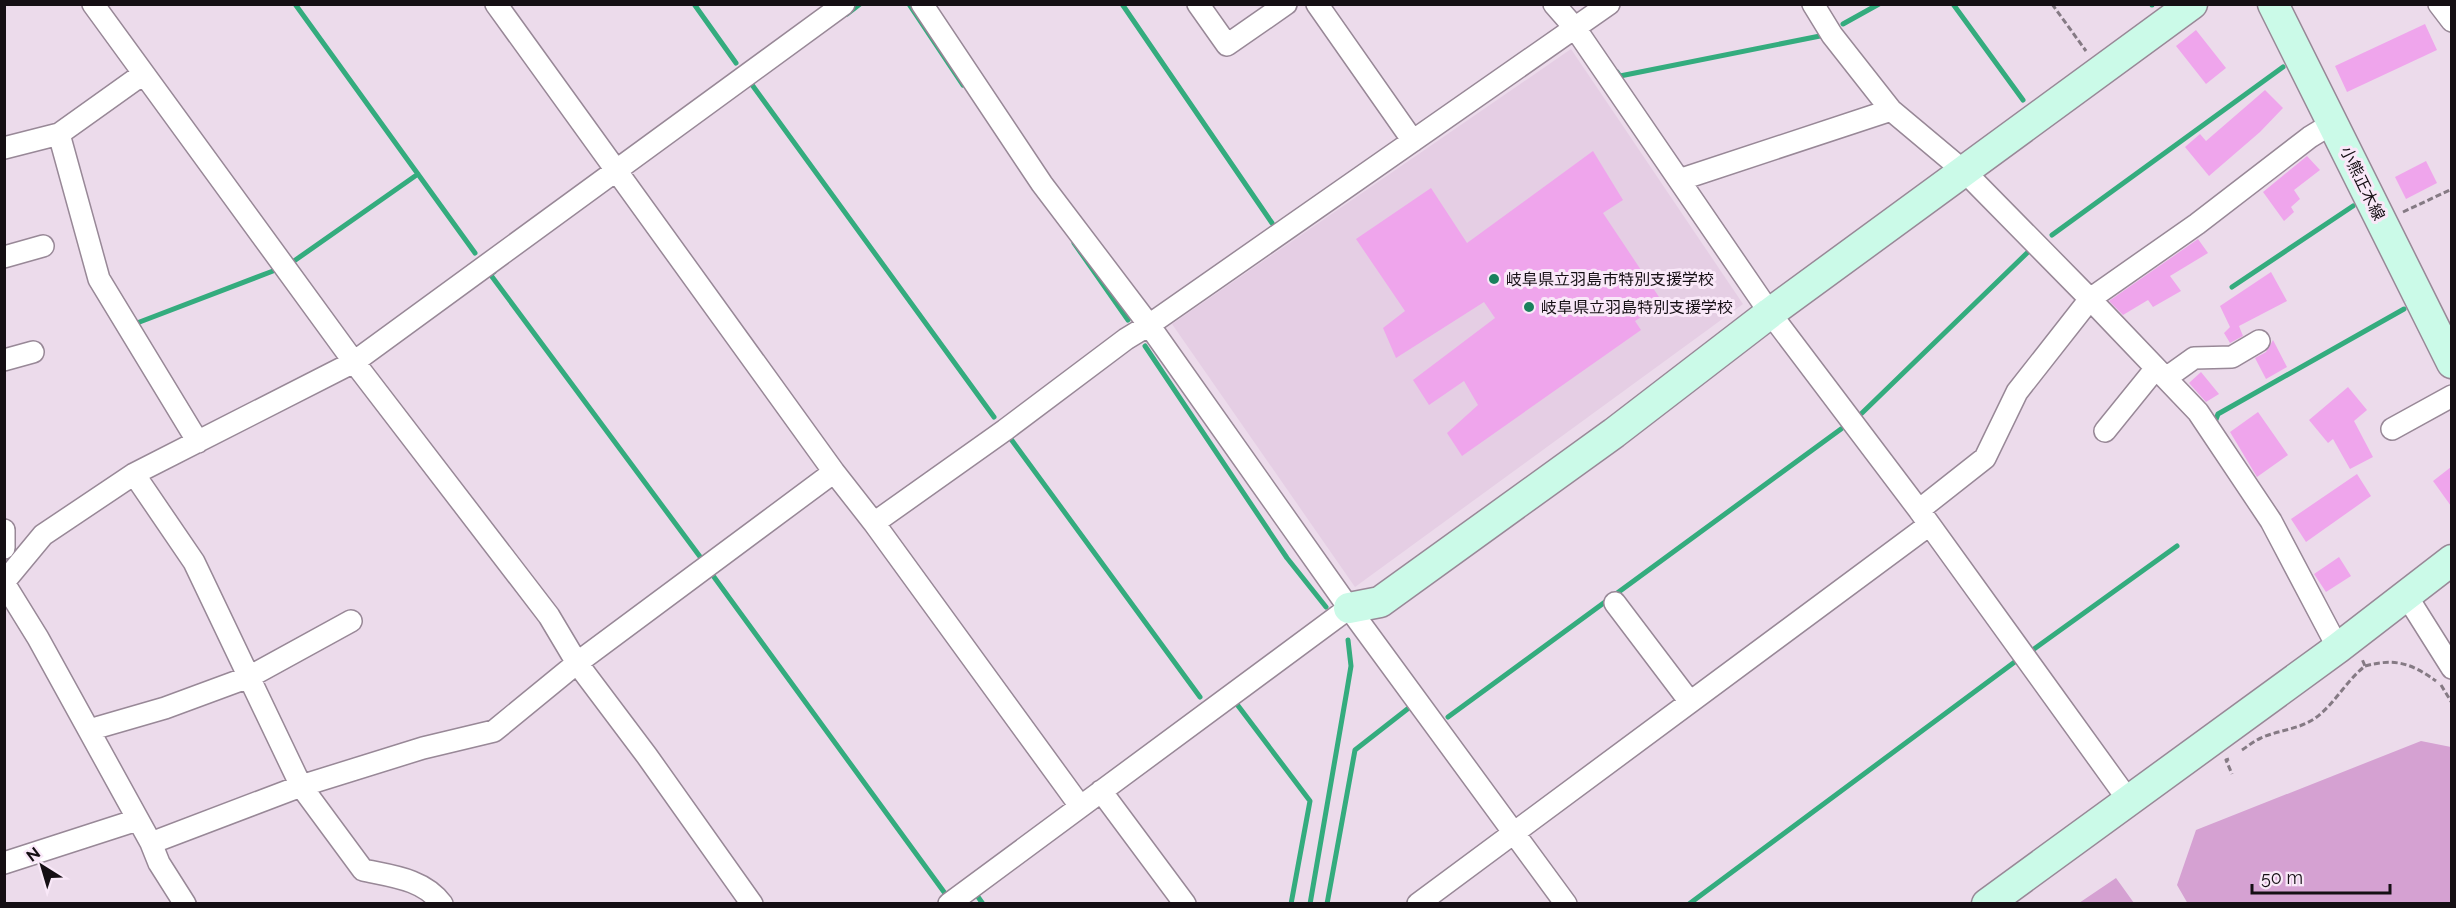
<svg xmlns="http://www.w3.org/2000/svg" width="2456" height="908" font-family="Raleway,'Noto Sans JP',sans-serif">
  <rect width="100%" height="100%" fill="#ecdbeb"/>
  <path fill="#e5cee4" d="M1571,49l172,255 -388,283 -183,-263z"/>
  <path fill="#d5a1d2" d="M2421,741l30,6v156l-263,1 -11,-19 19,-55z
    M2116,878l18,25h-55z"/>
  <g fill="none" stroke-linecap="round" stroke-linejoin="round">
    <path stroke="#34ac7e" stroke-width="5" d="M295,4l180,249
      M694,4l42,59
      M909,4l54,81
      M1122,4l150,219
      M1953,4l70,96
      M2152,4v1
      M847,14l13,-10
      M1843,24l36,-20
      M1617,72l3,4 200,-40
      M750,82l244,335
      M2052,235l231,-168
      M1074,243l54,77
      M294,261l124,-87
      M494,272l-4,2 211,284
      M2232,287l121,-81
      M137,323l136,-52
      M1145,346l142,212 39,49
      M1862,413l165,-160
      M2215,422l3,-8 186,-105
      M1008,435l192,262
      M714,577l230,315
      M2034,649l143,-103
      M1236,703l74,98 -19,103
      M1448,717l393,-288
      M976,894l7,10
      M1310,904l37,-214 4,-24 -3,-26
      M1327,904l28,-154 55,-43
      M1689,904l327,-243"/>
  </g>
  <path fill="#efa5ec" d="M2425,24l12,26 -90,42 -12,-26z
    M2196,30l30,38 -20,16 -30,-38z
    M2265,90l18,18 -23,24 -51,44 -24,-29 15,-13 6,7z
    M1593,151l30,49 -20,13 60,90 -28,18 6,9 -179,126 -15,-23 31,-28 -14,-24 -35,24 -16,-25 82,-62 -11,-16 -88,56 -13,-30 22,-17 -49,-72 75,-51 36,55z
    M2307,156l13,14 -26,20 6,9 -9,8 3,5 -10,9 -21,-29z
    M2426,161l11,22 -31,16 -11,-22z
    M2198,239l10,14 -38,23 11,15 -28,16 -5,-7 -25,15 -14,-14z
    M2271,272l16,29 -48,25 4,10 -13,7 -6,-10 6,-6 -10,-21z
    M2273,340l14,27 -21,12 -11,-21 11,-6z
    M2201,372l18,22 -13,8 -17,-19z
    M2348,387l19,23 -13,11 19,36 -23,12 -17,-30 -5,4 -19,-23z
    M2258,412l30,43 -31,22 -27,-45z
    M2451,467v39l-18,-25z
    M2357,474l14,22 -65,46 -15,-23z
    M2339,557l12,19 -25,16 -12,-18z"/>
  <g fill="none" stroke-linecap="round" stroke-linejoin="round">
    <g stroke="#988897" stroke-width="24">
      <path id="street" d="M93,4l261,358 195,254 28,47 70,93 105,148
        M496,4l338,468 40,51 206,283
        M922,4l120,180 107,141 200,283 217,296
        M1198,4l29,41 59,-41
        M1317,4l96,137
        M1554,4l21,24 195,285 149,197 210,291
        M1813,4l19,31 59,75 74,62 125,127 108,113 73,109 67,127
        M2439,4l13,17
        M59,134l40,145 99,163
        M4,148l55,-14 84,-60
        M1679,180l212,-70
        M4,257l39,-11
        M4,360l29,-8
        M2166,378l28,-20 38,-1 27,-16
        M2392,429l60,-33
        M2105,431l51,-63
        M134,474l60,88 107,224 62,84c28,6 61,9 79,34
        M1919,510l66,-52 32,-66 73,-93 107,-75 113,-87 23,-14
        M874,523l131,-93 121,-91 23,-14 460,-321
        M4,530v18
        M4,582l39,-47 91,-61 220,-112 490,-358
        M4,583l34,55 113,205 8,20 26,41
        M2406,595l46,73
        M1615,603l75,99
        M89,730l76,-22 84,-31 102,-56
        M1101,791l84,113
        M151,843l150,-57 122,-38 71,-17 83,-68 257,-191
        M4,863l133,-43
        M949,904l400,-296
        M1418,904l511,-379"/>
    </g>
    <g stroke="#988897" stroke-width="33">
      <path id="secondary" d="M2273,4l179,359
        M1349,608l31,-6 234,-169 156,-120 422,-309
        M1987,904l351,-256 114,-88"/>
    </g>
    <path stroke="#857a84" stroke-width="3" stroke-dasharray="6 3" stroke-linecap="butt" d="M2052,4l34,47
      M2403,212l49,-23
      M2365,666c30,-8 46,-3 71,15
      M2441,685l11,18
      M2242,750c6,-4 12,-9 19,-12 17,-8 36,-8 53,-19 21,-15 31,-37 51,-53l-3,-7
      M2229,759l-3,1 6,14"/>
    <use href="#street" stroke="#fff" stroke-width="21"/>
    <use href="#secondary" stroke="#cbfae8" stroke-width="30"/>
  </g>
  <g fill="#19815c" stroke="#f9e8f8" stroke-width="2">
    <circle cx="1494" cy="279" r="6"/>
    <circle cx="1529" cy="307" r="6"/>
  </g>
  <g text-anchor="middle" stroke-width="6" stroke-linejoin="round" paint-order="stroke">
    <g font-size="16" fill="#150f14" stroke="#f9e8f8">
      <text transform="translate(2363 183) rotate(64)" y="6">小熊正木線</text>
    </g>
    <g font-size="16" fill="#150f14" stroke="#f9e8f8" text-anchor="start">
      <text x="1506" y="285">岐阜県立羽島市特別支援学校</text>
      <text x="1541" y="313">岐阜県立羽島特別支援学校</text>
    </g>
  </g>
  <rect width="2456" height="908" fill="none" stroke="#150f14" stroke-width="12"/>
  <g transform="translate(42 866) rotate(323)" stroke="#f9e8f8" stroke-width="4.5" paint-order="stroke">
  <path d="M0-4.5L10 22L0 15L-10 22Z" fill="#150f14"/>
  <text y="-9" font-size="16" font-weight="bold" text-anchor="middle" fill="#150f14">N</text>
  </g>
  <path d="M2252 884v9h138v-9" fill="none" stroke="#150f14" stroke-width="3"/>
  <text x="2261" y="884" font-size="18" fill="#150f14" stroke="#f9e8f8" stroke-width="4.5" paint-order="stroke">50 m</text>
</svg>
